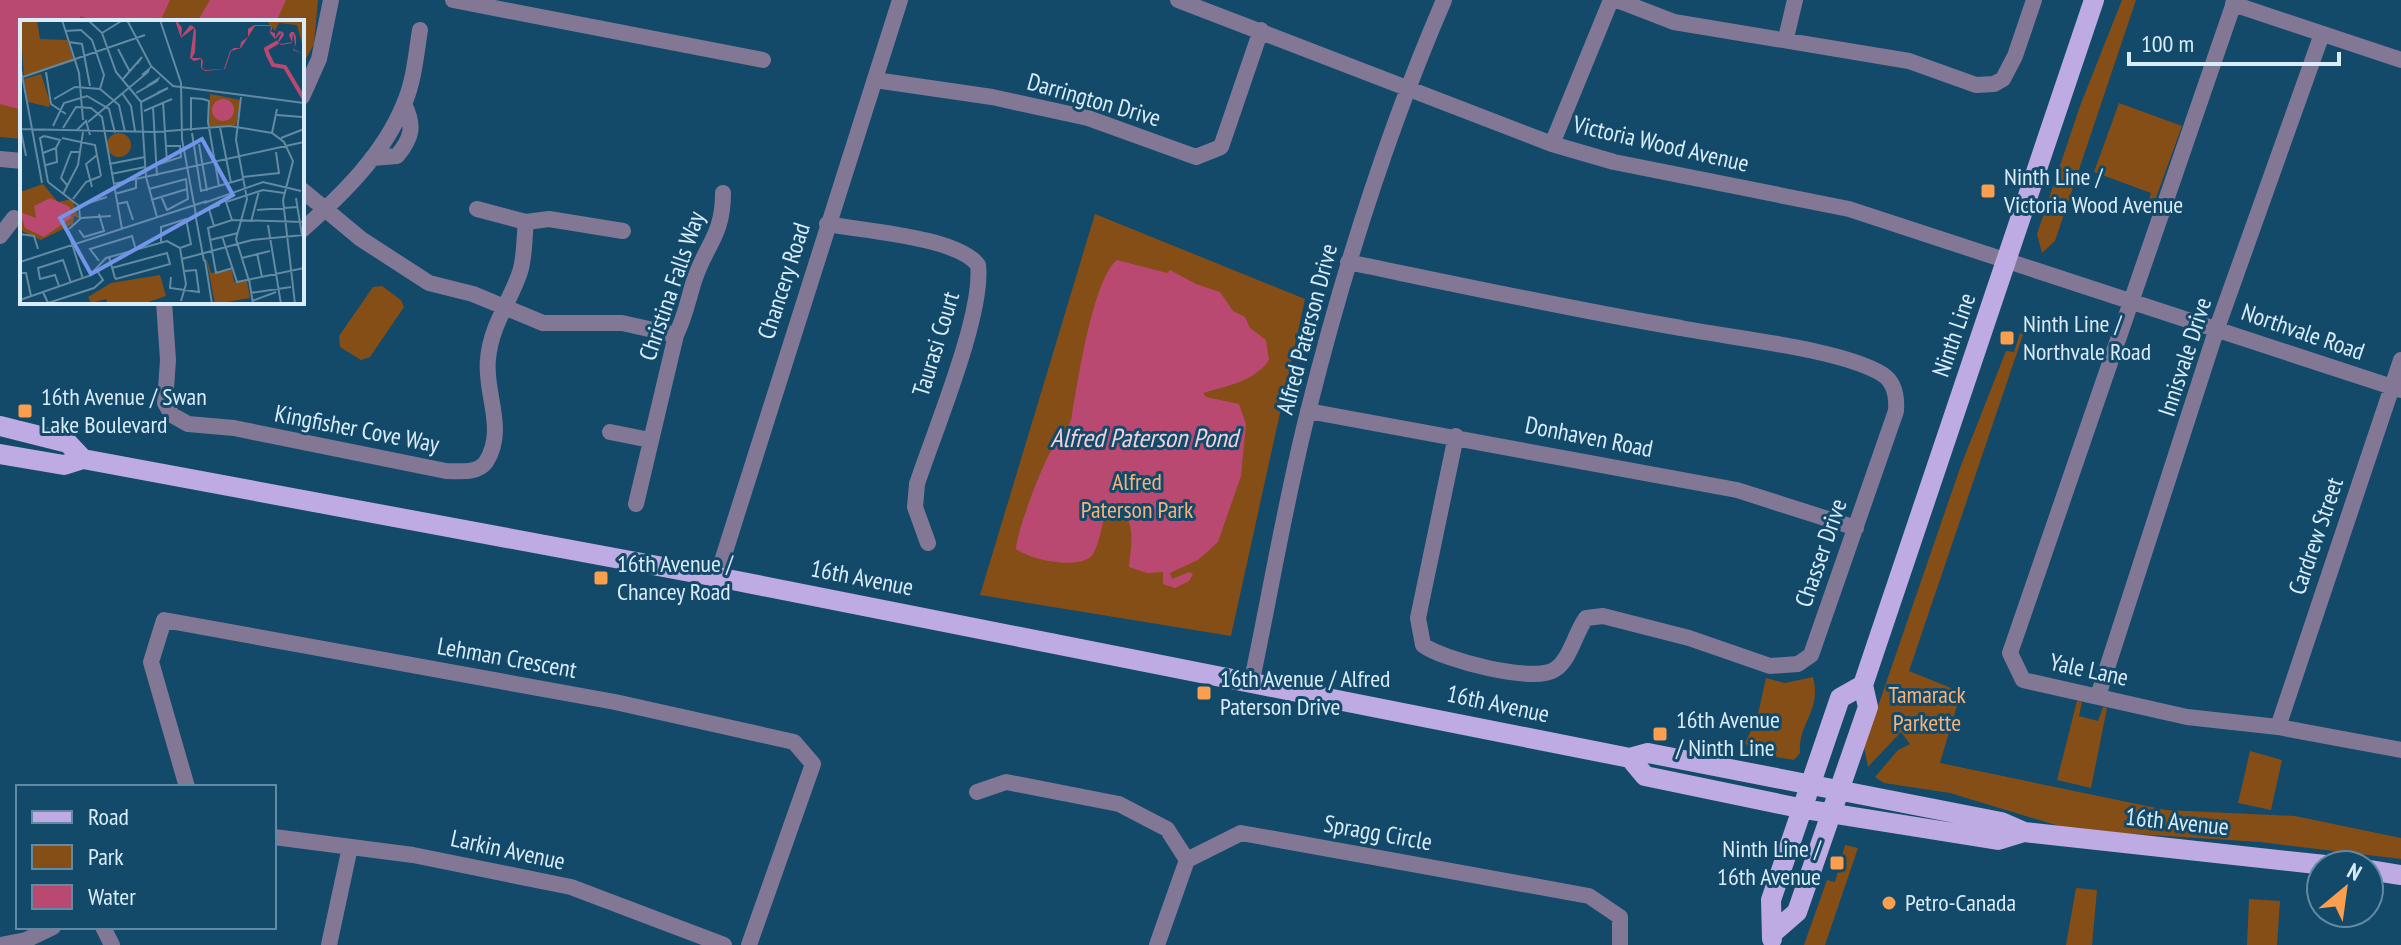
<svg xmlns="http://www.w3.org/2000/svg" width="2401" height="945" font-family="'PT Sans Narrow',sans-serif">
  <rect width="100%" height="100%" fill="#134969"/>
  <path fill="#854e16" d="M0,0h318l-4,44 -12,22v-44h-280v117l-22,-2z
    M2122,0h14l-81,241 -13,12 -5,-19 43,-128z
    M2119,103l63,23 -29,80 -5,-2 3,-11 -57,-21z
    M1095,214l210,85 -74,337 -251,-41z
    M382,286l19,14 3,7 -34,50 -9,3 -21,-13 -1,-11 34,-49z
    M2020,333l3,2 -114,336 52,21 -21,71 226,47 129,6 106,22v21l-141,-17 -188,-12 -122,-37 -66,-10 -9,-6 23,-27 12,-6 -9,-12 -33,35 -4,-20 96,-279 46,-117 8,1z
    M1813,677c9,34 -15,45 -13,76l-6,7 -39,-7 -10,-10 12,-25 9,-40 19,5z
    M2077,701l5,1 -3,14 19,5 5,-14 4,1 -16,80 -34,-8z
    M2250,751l32,9 -11,50 -33,-7z
    M1845,845l13,3 -33,97h-21l23,-65 8,2z
    M2076,888l21,2 -5,55h-26z
    M2249,899l31,2 -3,44h-30z"/>
  <path fill="#b94971" d="M0,0h170l-10,22h-66l-13,-6 -4,6h-55v88l-22,-6z
    M210,0h76l-10,22h-79z
    M1117,260l50,13 3,-3 26,14 24,8 13,19 12,6 5,11 16,12 3,20c-15,22 -43,26 -66,33l3,4 33,7 7,20 -5,52 -23,66 -20,18 -28,13 2,6 17,-7 4,2 -4,7 -14,7 -12,-4v-12l-16,1 -18,-6c2,-23 8,-45 -12,-61l-11,5c-4,13 -6,31 -13,43 -11,17 -63,6 -77,-5 0,-16 28,-90 38,-103 6,-8 17,-20 18,-31 6,-35 21,-136 45,-155z"/>
  <g fill="none" stroke-linecap="round" stroke-linejoin="round">
    <path stroke="#827895" stroke-width="16" d="M453,0l310,60
      M1178,0l374,144 62,18 235,47 552,181
      M1617,0l57,22 235,39 67,24 18,-1 9,-5 12,-23 19,-56
      M2235,0l-225,653 13,27 164,37 91,10 123,23
      M2233,4l168,56
      M1786,38l9,-38
      M875,80l117,17 96,21 108,39 25,-10 40,-117
      M302,97l17,-38 12,-59
      M1552,144l59,-144
      M372,158l25,-2c15,-18 18,-30 7,-52
      M0,159l22,2
      M302,190l59,49 68,44 44,11 70,29h79l54,12
      M477,209l49,13 23,-3 74,12
      M827,224c37,7 130,13 151,41 6,49 -44,167 -61,219l-2,23 13,36
      M302,230c40,-35 82,-76 102,-126 10,-23 12,-49 16,-74
      M0,236l14,-18
      M1348,262c111,23 222,47 333,66 51,10 160,21 201,46 13,8 15,23 14,37l-85,244 -13,9 -28,2 -81,-28 -86,-22 -17,2c-11,15 -16,43 -32,52 -22,13 -111,-10 -131,-25l-5,-27 38,-182
      M164,302l4,58 -3,43 7,12 16,9 46,4 212,43c14,0 31,3 40,-9 21,-33 -2,-69 2,-103 3,-34 22,-57 32,-87 5,-16 4,-34 6,-50
      M1308,411l429,79 119,38
      M610,432l40,8
      M636,504l40,-169c9,-18 12,-35 18,-54 12,-37 29,-45 29,-88
      M717,577l183,-577
      M1252,680c19,-90 34,-183 57,-272 35,-140 78,-276 135,-408
      M2098,696l119,-368 105,-294
      M2278,727l123,-367
      M187,787l-36,-125 13,-42 451,82 179,40 19,22 -64,181
      M977,792l29,-10 113,22 48,25 20,31
      M274,837l139,18 158,32 153,58
      M103,927l9,18
      M1,945l25,-5 27,-13
      M329,945l21,-98
      M1157,945l30,-85 54,-27 348,63 31,21v28"/>
    <path stroke="#beabe3" stroke-width="20" d="M0,426l68,17 15,16
      M0,454l64,11 19,-6 634,118 913,181 18,-5 353,69 23,10 301,33
      M1630,758l15,18 159,33 194,31 26,-8
      M2369,870l32,5
      M1774,932l23,-20 71,-205 -5,-22 231,-685
      M1772,939l-1,-39 69,-202 23,-13"/>
  </g>
  <g fill="#f99f4d" stroke="#134969" stroke-width="3">
    <rect x="1980" y="183" width="16" height="16" rx="4"/>
    <rect x="1999" y="330" width="16" height="16" rx="4"/>
    <rect x="17" y="403" width="16" height="16" rx="4"/>
    <rect x="593" y="570" width="16" height="16" rx="4"/>
    <rect x="1196" y="685" width="16" height="16" rx="4"/>
    <rect x="1652" y="726" width="16" height="16" rx="4"/>
    <rect x="1829" y="855" width="16" height="16" rx="4"/>
    <circle cx="1889" cy="903" r="8"/>
  </g>
  <g text-anchor="middle" stroke-width="6" stroke-linejoin="round" paint-order="stroke">
    <g font-size="24" fill="#d9ecfb" stroke="#134969">
      <text transform="translate(1094 100) rotate(16)" y="8">Darrington Drive</text>
      <text transform="translate(1661 144) rotate(13)" y="8">Victoria Wood Avenue</text>
      <text transform="translate(784 281) rotate(-72)" y="8">Chancery Road</text>
      <text transform="translate(672 286) rotate(-71)" y="8">Christina Falls Way</text>
      <text transform="translate(1307 329) rotate(-75)" y="8">Alfred Paterson Drive</text>
      <text transform="translate(2303 332) rotate(19)" y="8">Northvale Road</text>
      <text transform="translate(1954 335) rotate(-71)" y="8">Ninth Line</text>
      <text transform="translate(936 344) rotate(-73)" y="8">Taurasi Court</text>
      <text transform="translate(2185 357) rotate(-72)" y="8">Innisvale Drive</text>
      <text transform="translate(357 429) rotate(11)" y="8">Kingfisher Cove Way</text>
      <text transform="translate(1589 437) rotate(11)" y="8">Donhaven Road</text>
      <text transform="translate(2316 536) rotate(-71)" y="8">Cardrew Street</text>
      <text transform="translate(1821 553) rotate(-71)" y="8">Chasser Drive</text>
      <text transform="translate(862 578) rotate(11)" y="8">16th Avenue</text>
      <text transform="translate(507 658) rotate(10)" y="8">Lehman Crescent</text>
      <text transform="translate(2089 670) rotate(12)" y="8">Yale Lane</text>
      <text transform="translate(1498 704) rotate(12)" y="8">16th Avenue</text>
      <text transform="translate(2177 822) rotate(6)" y="8">16th Avenue</text>
      <text transform="translate(1378 833) rotate(10)" y="8">Spragg Circle</text>
      <text transform="translate(508 850) rotate(12)" y="8">Larkin Avenue</text>
    </g>
    <g font-size="24" fill="#d9ecfb" stroke="#134969" text-anchor="start">
      <text x="2004" y="185">Ninth Line /<tspan x="2004" dy="28">Victoria Wood Avenue</tspan></text>
      <text x="2023" y="332">Ninth Line /<tspan x="2023" dy="28">Northvale Road</tspan></text>
      <text x="41" y="405">16th Avenue / Swan<tspan x="41" dy="28">Lake Boulevard</tspan></text>
      <text x="617" y="572">16th Avenue /<tspan x="617" dy="28">Chancey Road</tspan></text>
      <text x="1220" y="687">16th Avenue / Alfred<tspan x="1220" dy="28">Paterson Drive</tspan></text>
      <text x="1676" y="728">16th Avenue<tspan x="1676" dy="28">/ Ninth Line</tspan></text>
      <text x="1821" y="857" text-anchor="end">Ninth Line /<tspan x="1821" dy="28">16th Avenue</tspan></text>
      <text x="1905" y="911">Petro-Canada</text>
    </g>
    <g font-size="24" fill="#f7b37a" stroke="#134969">
      <text x="1137" y="490">Alfred<tspan x="1137" dy="28">Paterson Park</tspan></text>
      <text x="1927" y="703">Tamarack<tspan x="1927" dy="28">Parkette</tspan></text>
    </g>
    <g font-size="26" font-style="italic" fill="#f0d1d9" stroke="#134969">
      <text x="1144" y="447">Alfred Paterson Pond</text>
    </g>
  </g>
  <g transform="translate(20 20)">
    <rect width="284" height="284" fill="#134969"/>
    <path d="M0,0h17l3,19 27,1 7,21 -50,16zM246,0h38v31l-7,-26 -18,-2 -4,8zM21,54l9,28 -1,5 -21,-5 -4,-23zM190,74l31,6 -5,25 -27,2zM87 125a12 12 0 1 1 24 0a12 12 0 1 1-24 0ZM23,164l15,18 14,-3 7,19 -5,-2 -1,8 -32,16 -21,-10v-38zM186,237l5,16 21,-3 2,12 13,-1 3,17 -35,6zM140,255l6,21 -24,8h-34l-2,-5 -15,4 -3,-6 23,-14z" fill="#854e16"/>
    <path d="M155,0l2,1 5,7 -1,9 9,-12 4,2 2,4 -1,21 -3,6h9l2,3 -1,7 3,2 19,-1 6,-18 4,-3h6l1,-6 7,-5v-8l6,-4h17l1,3 -1,4 4,1v5l4,-7 4,1 1,3 -5,7 2,2 11,-2 -3,-7 2,-3h3l2,5v7l-3,5 11,5 -11,-4 2,-6 -2,-11 -1,10 -11,2 -3,-4 4,-9 -7,7 -5,-6 1,-7h-16l-14,22 -10,3 -6,18 -20,2 -4,-3v-9l-7,2 -4,-3 4,-30 -13,10zM192 90a11 11 0 1 1 22 0a11 11 0 1 1-22 0ZM30,178l20,9 1,11 -27,19 -19,-9 -5,-16 16,6 -2,-12z" fill="#b94971"/>
    <path fill="none" stroke="#b94971" stroke-width="4" d="M258,22l-12,7 2,6 5,10 12,2 19,32"/>
    <path fill="none" stroke="#628aa3" stroke-width="2" d="M42,0l17,53 4,47M68,0l14,13 14,39 25,30 5,75 11,40M107,0l24,46 22,20 131,17M140,0l21,63 1,56 14,76M45,11l16,-1 11,10 12,35 -4,14M82,13l21,-13M49,22l13,2 8,42M98,29l12,23M0,44l22,119M26,52l5,32 15,10M0,58l125,-43M103,59l19,-22 -5,7M102,73l9,13 4,25M116,73l21,-12 1,-2 -11,7M221,77l-5,43 11,59 -11,40 13,42M34,79l21,-12 25,2 19,16 6,27M183,79l6,2 -1,21 11,64M121,82l27,-14 -11,5M143,82l4,60M133,87l4,69M124,91l28,-12 -7,3M257,95l25,2M68,102l60,-50 1,-3 -7,6M0,106l6,30M33,106l11,-23 23,-7 22,13 6,24M200,107l11,56M43,108l13,-21 15,1 11,9 20,112M0,109l136,3M57,110l9,-9 4,14M171,111v-33l12,1M135,112l75,-6 42,7 12,9 9,19 -10,39M172,113l9,58 42,-12M252,113l5,-24M24,116l-4,2 8,44M42,118l33,7 6,31M261,118l23,-9M179,124l8,47M23,133l13,-5 4,-8 -16,-4M89,144l36,-7M26,145l11,-3 -1,-14M136,145l25,-8 -1,-11h-15M91,154l34,-7M223,157l36,-4 -3,-21M28,162l31,24 1,13 -11,10M93,164l191,-42M47,165l-6,-7 10,-26h8M72,167l-6,-23 11,-9M129,169l37,-10 2,20 -21,11 -6,-14M43,174l15,-29 5,-33M95,174l21,-6v-9M276,178l6,37M53,179l13,-17 15,-6M131,180l36,-11M263,180l12,104M184,183l59,-21 38,9M97,184l10,-2 6,18M59,186l28,-9M237,190l40,-3M175,193l9,48M61,198l30,-2M212,200l-6,-18 37,-12 21,3M231,202l8,-31M248,205l13,79M194,206l-5,-17 11,-4M59,210l5,7 20,-6 -5,-17M48,211l15,48M0,214l14,2 4,13M202,216l15,46 67,-14M190,220l28,-7M141,222v-15l25,-8 5,25 -11,4M237,233l5,24M89,237l6,21 1,1 54,-15 -3,-11 -55,15M222,238l28,-7M162,239l70,-19 52,-5M185,240l7,44M79,241l-9,-12 42,-13 4,14M0,242l187,-61M213,248l-17,5 -8,-45 24,-8 72,2M0,253h6l5,23M151,257l-1,11 29,4 -3,-22 -11,1M229,259l4,25M39,266l-4,-11 -15,4 -2,-11 25,-8 8,23M23,272l5,11 46,-15 9,-8 -7,-11M230,273l41,-6M0,280l69,-24 17,-18 61,-17 13,7 6,36 -5,17M232,281l24,-9"/>
    <path fill="#7295e8" fill-opacity="0.15" stroke="#7295e8" stroke-width="4" d="M182,119l31,56 -142,79 -31,-56z"/>
    <rect width="284" height="284" fill="none" stroke="#d9ecfb" stroke-width="4"/>
  </g>
  <rect x="16" y="785" width="260" height="144" fill="#134969" stroke="#628aa3" stroke-width="2"/>
  <rect x="32" y="811" width="40" height="12" fill="#beabe3" stroke="#628aa3" stroke-width="2"/>
  <text x="88" y="825" font-size="24" fill="#d9ecfb">Road</text>
  <rect x="32" y="845" width="40" height="24" fill="#854e16" stroke="#628aa3" stroke-width="2"/>
  <text x="88" y="865" font-size="24" fill="#d9ecfb">Park</text>
  <rect x="32" y="885" width="40" height="24" fill="#b94971" stroke="#628aa3" stroke-width="2"/>
  <text x="88" y="905" font-size="24" fill="#d9ecfb">Water</text>
  <g transform="translate(2345 889) rotate(29)"><circle r="38" fill="#134969" stroke="#628aa3" stroke-width="2"/>
  <path d="M0-6L14 30L0 20L-14 30Z" fill="#f99f4d"/>
  <text y="-12" font-size="22" font-weight="bold" text-anchor="middle" fill="#d9ecfb">N</text>
  </g>
  <path d="M2129 52v12h210v-12" fill="none" stroke="#d9ecfb" stroke-width="4"/>
  <text x="2141" y="52" font-size="24" fill="#d9ecfb" stroke="#134969" stroke-width="6" paint-order="stroke">100 m</text>
</svg>
